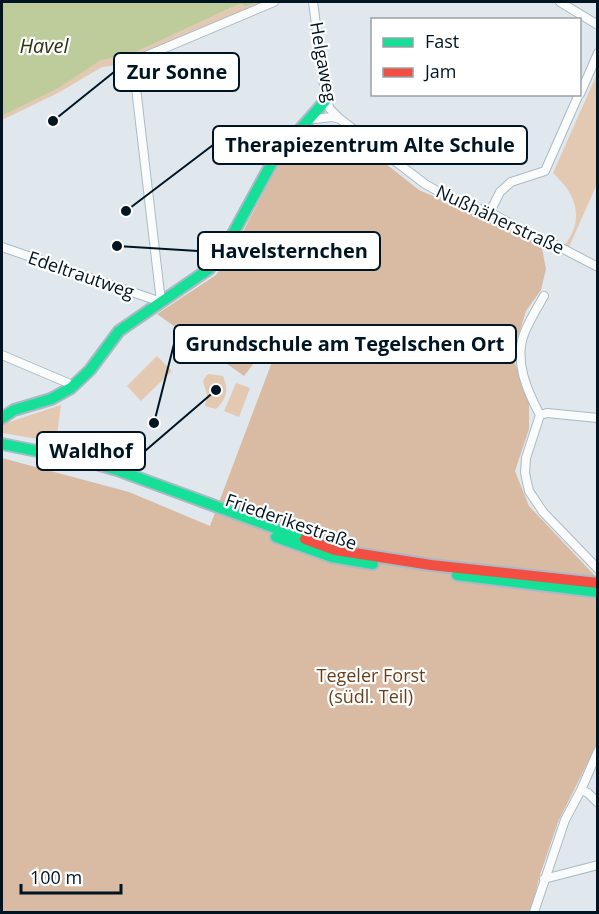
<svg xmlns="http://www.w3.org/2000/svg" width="599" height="914" font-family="'Open Sans',sans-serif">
  <rect width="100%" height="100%" fill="#e1e8ed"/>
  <path fill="#e3c8b2" d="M257,2h12l-144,62 -23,3 -44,26 -56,27v-4l55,-27 43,-28 38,-10 99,-46 5,-1 3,3z
    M597,74v110l-28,63 -4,-2c20,-27 11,-51 -12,-72z
    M157,356l15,15 -31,30 -14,-15z
    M209,374l14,2c6,14 4,22 -7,33l-11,-3c1,-5 3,-10 1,-15 -2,-8 -6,-11 3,-17z
    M236,383l14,5 -11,29 -15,-6z
    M61,405l-5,37 -54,-9 1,-9z"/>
  <path fill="#d9baa2" d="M338,126l81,64 122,53 5,26 -5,21 -15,21 -14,45 17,43v30l-14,42 14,35 68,72 1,164 -40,80 -19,56 -8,34h-529v-454l127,34 81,34 65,-172 -7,-9 -24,31 -87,-62 59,-39 21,-32 41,-78 29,-37z"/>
  <path fill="#becb9a" d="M2,2h255l-12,5 -3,-3 -5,1 -99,46 -38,10 -43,28 -55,27z"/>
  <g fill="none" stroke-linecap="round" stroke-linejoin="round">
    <g stroke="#a9bac6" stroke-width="10">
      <path id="street" d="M313,2l13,98 4,9 9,9
        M560,2l38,23
        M141,58l133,-56
        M580,94l18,-41
        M315,119l17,-2 8,2 85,65 23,13 24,10 18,5 28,16 21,11 9,2 50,26
        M490,212l10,-20 11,-10 34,-11 34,-77
        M2,247l159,55 -28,-240
        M2,355l66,28 3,5
        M540,415l-14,43 -1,15 4,18 14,21 55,57
        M540,415c-13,-24 -26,-54 -16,-81 5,-13 13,-26 20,-38
        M540,415l7,-2 51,5
        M581,790l7,3 10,10
        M544,879l54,-14
        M534,912l31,-92 16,-30 17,-39"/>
    </g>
    <g stroke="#a9bac6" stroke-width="14">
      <path id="fast" d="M2,418l12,-8 37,-11 20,-11 19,-18 29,-39 90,-62 21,-30 44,-80 52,-59
        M2,444l80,16 35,10 188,69
        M276,537l56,20 41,7
        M457,575l141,17"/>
    </g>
    <g stroke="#a9bac6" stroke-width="14">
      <path id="jam" d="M305,539l30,11 96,15 167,18"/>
    </g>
    <use href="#street" stroke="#fafcfc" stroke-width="8"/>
    <use href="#fast" stroke="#16e098" stroke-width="10"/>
    <use href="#jam" stroke="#f24e42" stroke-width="10"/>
  </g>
  <g text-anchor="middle" stroke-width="4.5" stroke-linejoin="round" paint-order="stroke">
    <g font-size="18" fill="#001523" stroke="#fff">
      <text transform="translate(323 62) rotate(80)" y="6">Helgaweg</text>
      <text transform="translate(500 220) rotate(25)" y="6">Nußhäherstraße</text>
      <text transform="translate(81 275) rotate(19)" y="6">Edeltrautweg</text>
      <text transform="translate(291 522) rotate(19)" y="6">Friederikestraße</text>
    </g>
    <g font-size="18" fill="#693f1b" stroke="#fff">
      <text x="371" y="682">Tegeler Forst<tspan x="371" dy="21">(südl. Teil)</tspan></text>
    </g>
    <g font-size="20" font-style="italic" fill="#2d3314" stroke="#fff">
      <text x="44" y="53">Havel</text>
    </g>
  </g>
  <path fill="none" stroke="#001523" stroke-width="2" d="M53 121L114 72M126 211L213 145M117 246L198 251M154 423L174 344M216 390L145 451"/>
  <g fill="#001523" stroke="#fff" stroke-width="2">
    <circle cx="53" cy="121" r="6"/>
    <circle cx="126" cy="211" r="6"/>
    <circle cx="117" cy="246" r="6"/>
    <circle cx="154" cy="423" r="6"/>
    <circle cx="216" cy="390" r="6"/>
  </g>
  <g fill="#fff" stroke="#001523" stroke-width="2">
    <rect x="114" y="53" width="125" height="38" rx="6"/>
    <rect x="213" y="126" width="314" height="38" rx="6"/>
    <rect x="198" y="232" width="182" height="38" rx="6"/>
    <rect x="174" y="325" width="342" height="38" rx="6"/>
    <rect x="37" y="432" width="108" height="38" rx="6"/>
  </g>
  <g font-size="20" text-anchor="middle" font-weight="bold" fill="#001523">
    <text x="177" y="79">Zur Sonne</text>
    <text x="370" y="152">Therapiezentrum Alte Schule</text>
    <text x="289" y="258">Havelsternchen</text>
    <text x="345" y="351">Grundschule am Tegelschen Ort</text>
    <text x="91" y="458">Waldhof</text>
  </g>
  <rect width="599" height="914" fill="none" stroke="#001523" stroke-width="6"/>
  <rect x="371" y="18" width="210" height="78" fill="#ffffff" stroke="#99a1a7" stroke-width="1.5"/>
  <rect x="383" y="38" width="30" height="9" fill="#16e098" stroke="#99a1a7" stroke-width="1.5"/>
  <text x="425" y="48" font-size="18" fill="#001523">Fast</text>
  <rect x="383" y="68" width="30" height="9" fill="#f24e42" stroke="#99a1a7" stroke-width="1.5"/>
  <text x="425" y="78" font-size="18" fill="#001523">Jam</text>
  <path d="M21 884v9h100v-9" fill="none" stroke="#001523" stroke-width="3"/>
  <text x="30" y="884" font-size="18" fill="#001523" stroke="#ffffff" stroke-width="4.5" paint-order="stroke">100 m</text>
</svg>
